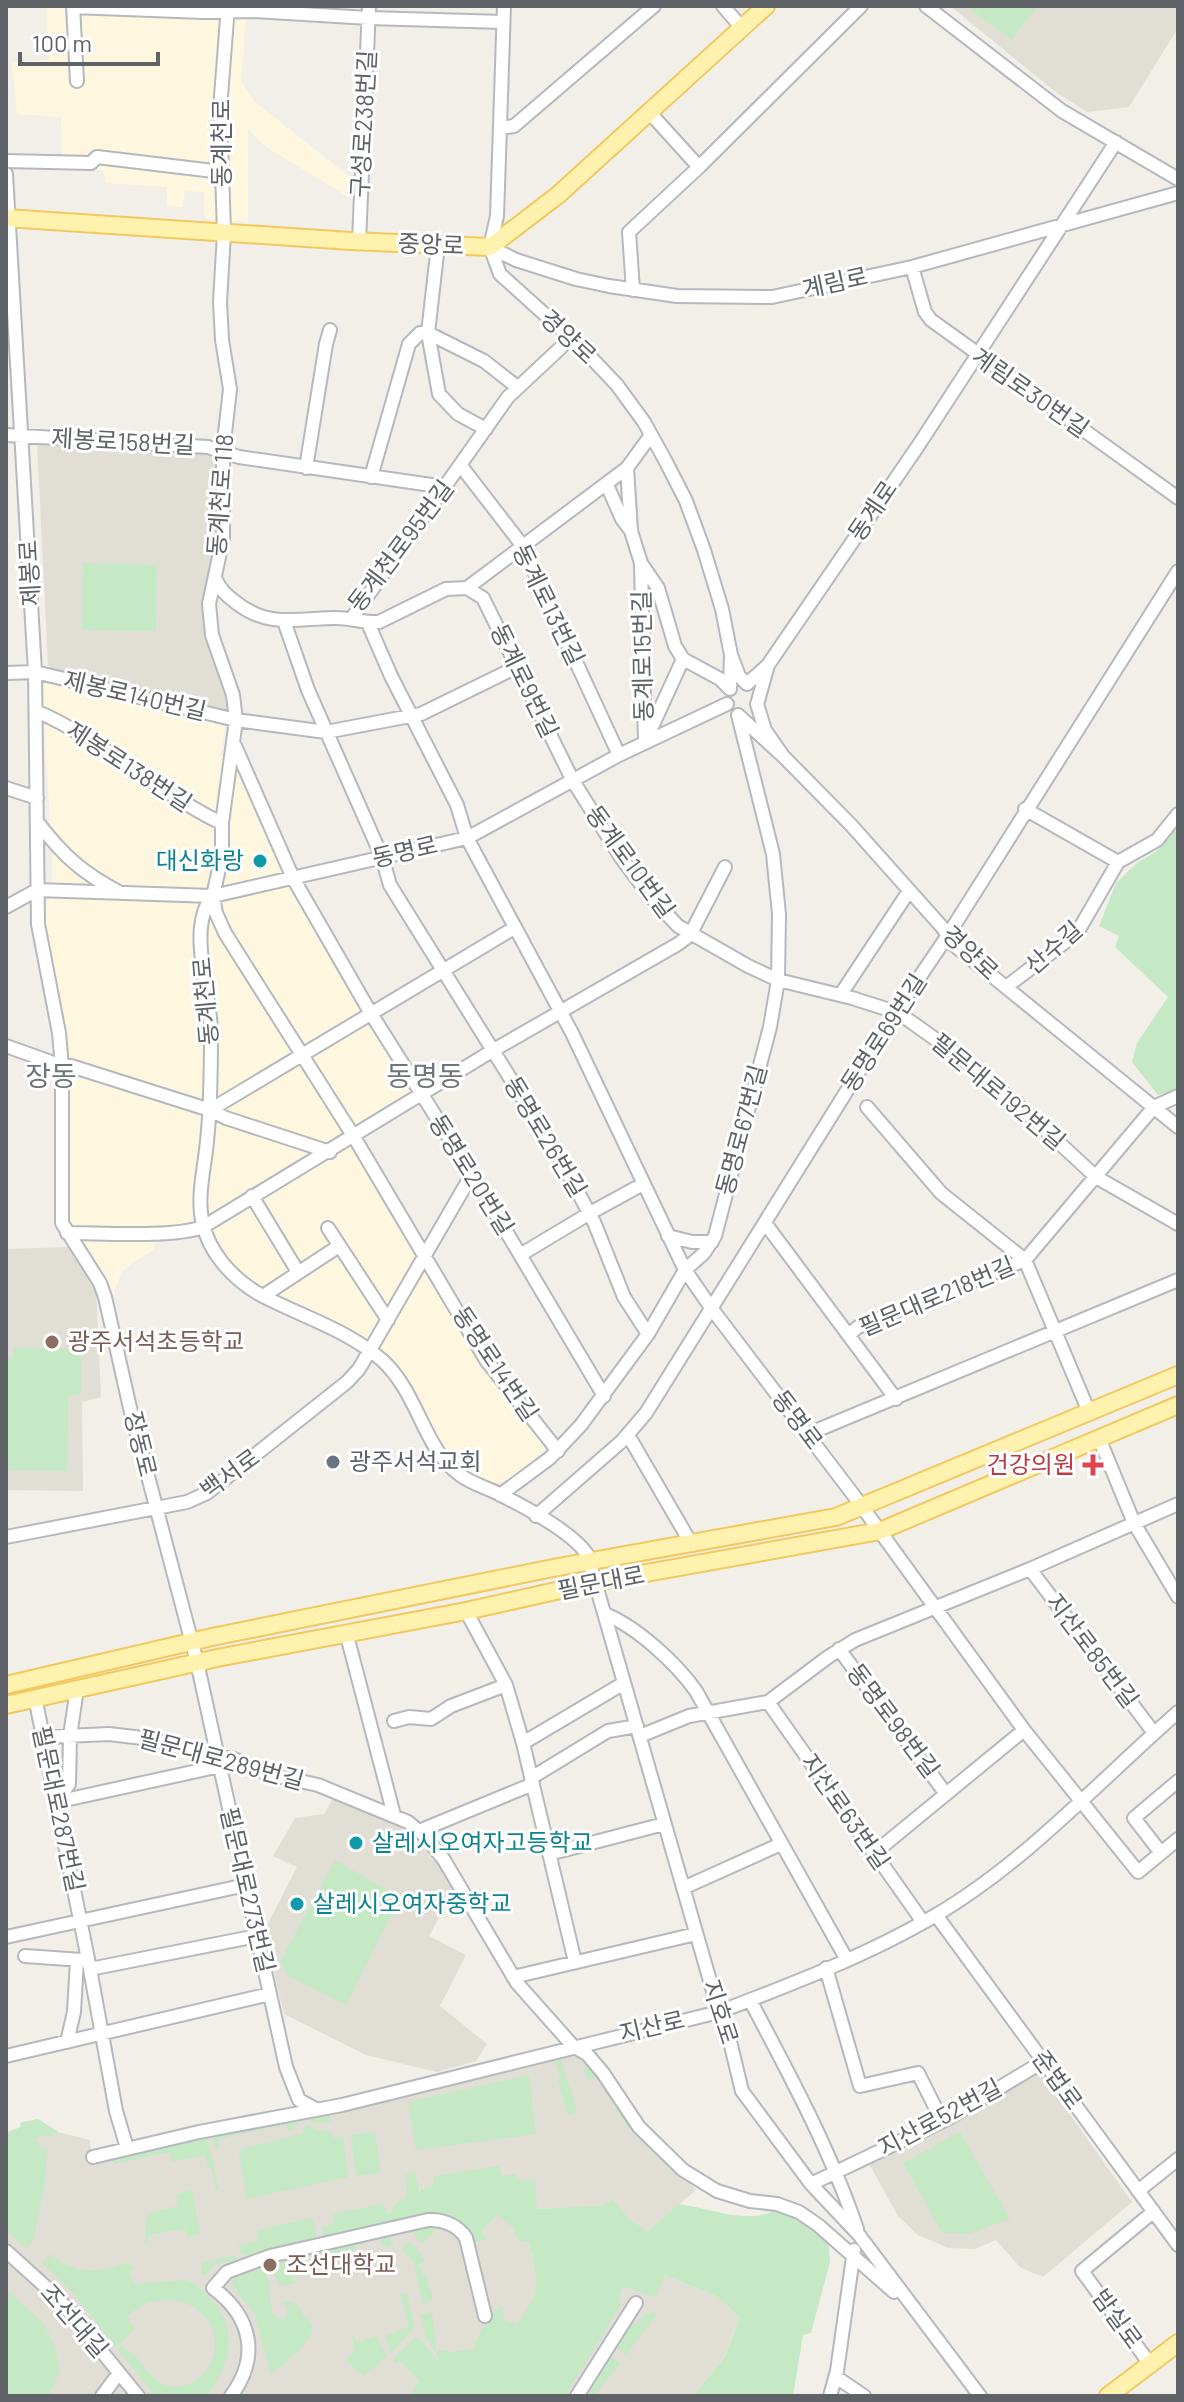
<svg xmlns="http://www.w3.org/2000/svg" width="1184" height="2402" font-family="Barlow,'Noto Sans KR',sans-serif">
  <rect width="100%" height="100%" fill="#f1efe8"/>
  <path fill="#fef7e0" d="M46,6h201l-6,76 14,20 100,79v20l-86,-52 -21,-19v92l-43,-3 -1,-27 -19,-1 -2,16 -16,-1v-19l-61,-4 -3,-13 -41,-3 -1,-50 -44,-3 -5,-52 37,-2z
    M46,679l177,42 3,3 -6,31 16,5 57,130 122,199 -1,5 -66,41 197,310 -2,9 -35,26 -13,3 -24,-7 -18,-14 -50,-87 -21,-23 -49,-31 -86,-41 -15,-12 -21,-33 -56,1 -1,14 -19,11 -14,12 -9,26 -46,-78 -1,-90 4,-59 -27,-148v-20l8,-5 3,-24 -11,-192z"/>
  <path fill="#e1ded6" d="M950,6h228v22l-49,79 -42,5 -30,-19z
    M37,443l176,9 5,82 -13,67 25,93v18l-172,-40 -10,-7z
    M70,1247l26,40 5,110 -19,5 1,89 -77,-1v-241z
    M334,1797l65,30 18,14 39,46 -27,49 37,19 -26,51 47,38 -11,17 -39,11 -71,-17 -82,-41 -20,-83 33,-64 -24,-11 22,-38 29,-4z
    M575,2054l15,10 17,21 23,41 21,18 45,46 -48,41 -16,-10 -20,-22 -8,6 -68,4 -39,-33 -78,13 1,12 -33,13 -65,13 181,-20 23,25 12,49 -8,27 75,-29 60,-4 51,21 24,21 -17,42 -30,37h-687v-263l15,-6 -1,-4 18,-4 20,13 32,8 1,14z
    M1039,2071l93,131 -89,75 -22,-9 -25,-28 -21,9 -26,-1 -31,-13 -20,-19 -30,-54 66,-30z"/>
  <path fill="#c5e8c5" d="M966,6h71l-25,34z
    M83,563l74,2 -1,66 -74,-1z
    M1178,830v260l-20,5 -26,-33 5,-19 31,-46 -53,-50 4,-11 -20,-10 17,-43 21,-20 20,-12 15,-19z
    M13,1348l68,1v46h-13l-1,76 -61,-1v-113h7z
    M335,1860l65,37 -54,108 -58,-29 -8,-14z
    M561,2059l16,53 -9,4 -10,-35 2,-3 -5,-17z
    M586,2063l21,22 23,41 -2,2 -32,-51 -7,4 -6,-10z
    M529,2075l7,59 -120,16 -8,-48z
    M389,2095l1,7 -60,13 1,7 -15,1 -8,-3 -1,-4z
    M297,2116l3,3 -7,11 -5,1 -2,-7 -68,15 1,8 -4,2 -3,-15z
    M38,2119l19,12 -3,5h-14l-5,4 6,8h7l-3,33 -11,57 -7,11 -21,-18v-98l15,-6 -1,-4z
    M310,2125l7,6h14l2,7 10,-2 5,41 -101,22 -8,-44 3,-6 60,-15 2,-7z
    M375,2132l5,41 -24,3 -5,-41z
    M960,2132l50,87 -41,15 -27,-1 -39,-70z
    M207,2135l12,55h-3l-5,-22h-3l-3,-13 -33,7 -3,-10 -55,12 -2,-9z
    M499,2166l3,10 14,-2 1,6h18l2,29 67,-4 8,-6 20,22 16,10 31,-27c35,5 70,22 102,4l30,16 18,21 1,17 -19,71 -8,2 -10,61h-100l31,-38 16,-41 -24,-21 -51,-21 -9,22 -33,-11 -5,13 3,6 -56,91h-152l1,-8 6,-7 -20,-20 -5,3 -2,-6 23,-21 7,5 15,20 2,-2 -4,-5 1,-6 14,3 22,-3 16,-36 14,-7 1,14 13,4c26,-34 21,-45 11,-83l-9,1 -6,-14 -16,-14 -15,17 4,9 -13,3 -3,-11 -15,-11 -131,17 -2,-11 13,-4 -2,-9 51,-10 3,10 5,-2 2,-7 13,-8 -1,-23 9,-2 5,22v-5l12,-2 2,-11z
    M192,2190l8,44 -13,3 -2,-8 -36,5v7l-4,2 1,-25 3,-5 29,-7 -2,-12z
    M313,2218l4,21 -62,16h-13l-4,-9 21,-5 -2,-11z
    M440,2224l-18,20 -14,-16z
    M389,2234l5,12 -7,2 -8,-9c-20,3 -30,11 -40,29l-21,-7 -4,-11z
    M408,2243l6,1 10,15v3l-5,2 4,12 3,-1 7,23 -9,8 -11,-46 -9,-7 -2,-6z
    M50,2254c24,21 51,20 79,8l5,7 -5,5 6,10 50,-4c9,3 18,11 25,18 31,32 20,67 -3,98h-52l-37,-46 3,-4c21,8 27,38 52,41 9,1 22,-5 28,-11 43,-47 -22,-105 -74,-60l8,13 -19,19 -44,-56 -30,-29z
    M236,2255l1,5 -21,4 -11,12 -4,-2 1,-12z
    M290,2260l5,23 -16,3 -9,-20z
    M262,2268l9,16 -2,8 4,22 11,7 4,-11 -5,-8 7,-1 9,5 5,11h4l5,14 -13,19 -26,22 -4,1 -15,-58 -24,-32 3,-4z
    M6,2289l37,34 11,20 6,28 -11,25h-43z
    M407,2292l8,35 -24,26 -6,-17 24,-10 -9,-32z
    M652,2310l5,4 -31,41 -12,-8 17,-26 5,4 10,-12 3,2z
    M432,2312l4,33 -1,8 -9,-16 -6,-22z
    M354,2334l3,8 19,-6 11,20 -24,21 -17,-18 9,-8 -3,-14z
    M608,2355l12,8 -26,33h-12z"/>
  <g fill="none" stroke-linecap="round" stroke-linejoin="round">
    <g stroke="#b5b8bc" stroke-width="16">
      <path id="minor" d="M73,6l4,75
        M228,6l-8,103 4,124 -4,69 2,38 8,49 -7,62v87l-14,66 3,31 21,60 3,25 -14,103v32l-9,41 3,17 9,20 129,204 132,223 72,91
        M504,6l-7,210 -7,31 10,27 82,74 35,37 27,37 21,38 21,41 18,49 18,59 9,46
        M723,6l19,22
        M926,6l136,105 116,68
        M73,7l130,5 50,-1 116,7 134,4
        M500,128l14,-2 140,-120
        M6,161l85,2 6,-6 125,15
        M699,167l162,-161
        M6,174l29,498 3,252 21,109 3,33v157l38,60 5,14 25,111 67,254 89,405 13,33 15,8
        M359,242l10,-236
        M438,245l-10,88 11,61 19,20 28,15
        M490,247l26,13 60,19 33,7 68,10 95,1 140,-30 266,-74
        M912,267l13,45 6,8 247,178
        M633,290l-4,-58 70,-65 -49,-54
        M428,333l56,28 32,25
        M6,435l202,12 31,10 206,30
        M461,466l61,79 97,210
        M306,468l20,-124 4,-14
        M371,477l38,-133 11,-11h8
        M607,485l15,34 9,12 10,32 4,179
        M631,531l-4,-63 24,-33
        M641,563l17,25 17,58 8,13
        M215,578c5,11 10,16 19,23 34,28 63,17 102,17 15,0 28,5 43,4l67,-33 21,-1 160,-120
        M467,588l16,10 90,183 49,78 27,36 29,31 70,40 30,14 74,18 44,14 14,9 60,43 59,51 67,62 82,47
        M352,618l156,-221 63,-59
        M284,621l24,69 74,167 8,28 168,270 36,67 30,75 24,37
        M368,623l23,53 66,129 10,33 105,195 113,237 27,39 143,188 169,233 114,142 40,-33
        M683,659l37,20 10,10
        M6,673l29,-1 201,48 90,12 95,-18 96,-47
        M730,689l1,-34 8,21 8,8 21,-19 150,-219 198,-304
        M758,701l10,-36
        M36,711c49,21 92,56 138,85 16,10 31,20 48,27
        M738,715l45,41 -18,-26 -8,-26
        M646,740l37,-81
        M235,746l58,132 77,134 102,162 132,222
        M783,756l68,69 91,102 12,18 224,182
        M6,788l31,10
        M1025,809l93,53
        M38,823c25,32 44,50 81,69
        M213,896c-27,30 -2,98 -2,136 0,36 0,73 -4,109 -2,24 -10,55 -5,79 6,32 30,58 57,74 41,22 87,35 123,66 37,34 41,88 77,114 11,9 26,13 38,19 26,13 74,38 90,61l132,458 8,17 15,62 69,93 48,51 121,161
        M6,907l31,-17 176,6 254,-58 152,-83 108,-51
        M1006,987l71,-54 41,-71 39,-22 21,-26
        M841,994l68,-103
        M6,1046l56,20h9l139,44 16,8 104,34
        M867,1107l74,86 84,67 64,152
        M210,1110l304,-182
        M252,1196l46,76
        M765,1223l131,176
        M328,1228l60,92
        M67,1233c36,0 105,5 136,-6l289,-176 186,-107 12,-9 35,-68
        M668,1236l24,6h20
        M520,1255l70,-42 53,-29
        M263,1296l76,-50
        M850,1334l8,-7 167,-67 129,-153 24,-11
        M808,1434l370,-154
        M628,1435l64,110
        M1099,1438l35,85 44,74
        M500,1495l50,-37 31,-33 67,-91 37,-64 19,-17 11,-17 55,-209 8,-47 1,-66 -6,-60 -35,-139
        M536,1516l86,-75 24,-28 250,-401 52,-77 230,-364
        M6,1537l181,-35 20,-9 140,-111 12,-13 113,-195
        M1030,1569l124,164
        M466,1611l40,74 17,58 52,219
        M605,1614c32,13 71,49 91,77l151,269
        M346,1632l48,183
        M839,1649l107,145
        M35,1697l55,272 26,142 11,37
        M768,1702l155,220
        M394,1721l15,-4 22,2 20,-13 55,-21
        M640,1736l49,-20 79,-14 60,-45 27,-17 175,-71 148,-65
        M43,1737l66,-3 42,5 51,15 32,5 34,15 50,11 90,37 18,15 18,23 73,123 56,63 14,8 16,19 36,54 44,43 34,21 33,10 27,3 22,8 19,13 76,67
        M523,1743l101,-60
        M531,1778l77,-47 29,-5
        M56,1802l164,-36
        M56,1802l13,-18 1,-48 7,-47
        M419,1831l114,-47
        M1161,1853l-27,-35 44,-37
        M549,1854l115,-30
        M873,1854l151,-124
        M683,1888l98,-44
        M936,1915l242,330
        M6,1937l240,-52
        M25,1956l57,4
        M826,1968l34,118 58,-13 24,48
        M90,1969l167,-33
        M513,1977l183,-43
        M750,2000c39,74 80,149 107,229
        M67,2042l7,-30 3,-52
        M6,2056l264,-62
        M93,2157l106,-25 143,-27 377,-93c73,-28 149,-57 217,-97 90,-53 163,-134 242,-203
        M811,2184l138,-66 95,-57
        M1138,2191l40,-32
        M6,2251l52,47 80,98
        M1150,2364l-68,-93 71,-59
        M836,2377l28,19
        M102,2396l17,-23
        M231,2396c29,-39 21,-79 -18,-108l14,-16 43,-16 158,-36c14,-1 30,5 38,18l19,78
        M577,2396l59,-93
        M830,2396l7,-25 17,-121"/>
    </g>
    <g stroke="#f2c960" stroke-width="20">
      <path id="major" d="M6,218l345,23 139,6 68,-52 208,-189
        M6,1685l206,-48 341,-69 283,-51 342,-142
        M6,1705l211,-47 249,-47 130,-29 284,-51 298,-126
        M1108,2396l70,-53"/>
    </g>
    <use href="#minor" stroke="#fff" stroke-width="12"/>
    <use href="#major" stroke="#fff2af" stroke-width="16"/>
  </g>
  <g fill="#0f9aa8" stroke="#fff" stroke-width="3">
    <circle cx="260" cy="861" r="8"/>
    <circle cx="356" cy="1843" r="8"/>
    <circle cx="297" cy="1904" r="8"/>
  </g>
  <g fill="#8d6e63" stroke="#fff" stroke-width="3">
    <circle cx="52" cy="1342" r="8"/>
    <circle cx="270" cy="2265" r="8"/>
  </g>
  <circle fill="#6b7280" stroke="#fff" stroke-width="3" cx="333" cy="1462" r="8"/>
  <path fill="#e0444e" stroke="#fff" stroke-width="3" d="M1089 1453h8v8h8v8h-8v8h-8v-8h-8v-8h8z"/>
  <g text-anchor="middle" stroke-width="6" stroke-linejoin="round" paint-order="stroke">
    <g font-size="24" fill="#5f6368" stroke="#fff">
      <text transform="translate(364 124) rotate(-87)" y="8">구성로238번길</text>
      <text transform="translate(222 143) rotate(-90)" y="8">동계천로</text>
      <text transform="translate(431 245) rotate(2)" y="8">중앙로</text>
      <text transform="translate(835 283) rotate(-12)" y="8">계림로</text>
      <text transform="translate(568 337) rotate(43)" y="8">경양로</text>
      <text transform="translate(1030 393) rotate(35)" y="8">계림로30번길</text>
      <text transform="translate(123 442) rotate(3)" y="8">제봉로158번길</text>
      <text transform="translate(221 495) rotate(-86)" y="8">동계천로 118</text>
      <text transform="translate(873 511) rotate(-56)" y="8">동계로</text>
      <text transform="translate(401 546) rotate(-53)" y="8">동계천로95번길</text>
      <text transform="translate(30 573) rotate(-93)" y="8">제봉로</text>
      <text transform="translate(548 605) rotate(64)" y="8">동계로13번길</text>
      <text transform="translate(643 656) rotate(-91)" y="8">동계로15번길</text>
      <text transform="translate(524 681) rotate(64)" y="8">동계로9번길</text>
      <text transform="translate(135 696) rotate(13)" y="8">제봉로140번길</text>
      <text transform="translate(129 767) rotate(33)" y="8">제봉로138번길</text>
      <text transform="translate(405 852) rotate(-13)" y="8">동명로</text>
      <text transform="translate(630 862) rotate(54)" y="8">동계로10번길</text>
      <text transform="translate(1054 948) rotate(-41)" y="8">산수길</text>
      <text transform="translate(970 953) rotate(43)" y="8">경양로</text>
      <text transform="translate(206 1001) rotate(-95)" y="8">동계천로</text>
      <text transform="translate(884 1033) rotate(-57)" y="8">동명로69번길</text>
      <text transform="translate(998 1092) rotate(40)" y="8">필문대로192번길</text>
      <text transform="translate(742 1130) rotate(-75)" y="8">동명로67번길</text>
      <text transform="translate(545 1137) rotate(59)" y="8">동명로26번길</text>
      <text transform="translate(471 1175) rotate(58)" y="8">동명로20번길</text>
      <text transform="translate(937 1297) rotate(-23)" y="8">필문대로218번길</text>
      <text transform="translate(495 1364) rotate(56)" y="8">동명로14번길</text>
      <text transform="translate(797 1420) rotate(53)" y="8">동명로</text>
      <text transform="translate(140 1444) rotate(76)" y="8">장동로</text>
      <text transform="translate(230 1474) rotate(-36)" y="8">백서로</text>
      <text transform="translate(601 1583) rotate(-11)" y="8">필문대로</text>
      <text transform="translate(1092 1651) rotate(53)" y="8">지산로85번길</text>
      <text transform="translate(893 1721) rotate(53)" y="8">동명로98번길</text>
      <text transform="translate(221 1760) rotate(15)" y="8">필문대로289번길</text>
      <text transform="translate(58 1809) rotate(78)" y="8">필문대로287번길</text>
      <text transform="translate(845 1812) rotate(55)" y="8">지산로63번길</text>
      <text transform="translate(247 1890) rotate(77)" y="8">필문대로273번길</text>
      <text transform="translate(720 2012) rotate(72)" y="8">지호로</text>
      <text transform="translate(652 2027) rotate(-13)" y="8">지산로</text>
      <text transform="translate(1057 2080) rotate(54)" y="8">준법로</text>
      <text transform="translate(940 2118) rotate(-28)" y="8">지산로52번길</text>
      <text transform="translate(1117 2319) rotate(54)" y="8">밤실로</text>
      <text transform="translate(74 2321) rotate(49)" y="8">조선대길</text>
    </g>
    <g font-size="24" fill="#0d838f" stroke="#fff" text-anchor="start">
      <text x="244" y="869" text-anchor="end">대신화랑</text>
      <text x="372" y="1851">살레시오여자고등학교</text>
      <text x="313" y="1912">살레시오여자중학교</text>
    </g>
    <g font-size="24" fill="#785e54" stroke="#fff" text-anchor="start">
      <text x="68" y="1350">광주서석초등학교</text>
      <text x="286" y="2273">조선대학교</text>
    </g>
    <g font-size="24" fill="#5b616d" stroke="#fff" text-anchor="start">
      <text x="349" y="1470">광주서석교회</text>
    </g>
    <g font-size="24" fill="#be3a42" stroke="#fff" text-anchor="end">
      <text x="1075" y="1473">건강의원</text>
    </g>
    <g font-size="28" fill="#70757a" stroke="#fff">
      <text x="51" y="1086">장동</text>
      <text x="425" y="1086">동명동</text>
    </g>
  </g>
  <rect width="1184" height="2402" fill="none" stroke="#5f6368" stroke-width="16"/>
  <path d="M20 52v12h138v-12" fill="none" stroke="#5f6368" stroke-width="4"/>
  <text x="32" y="52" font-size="24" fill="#5f6368" stroke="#ffffff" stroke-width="6" paint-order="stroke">100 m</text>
</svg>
